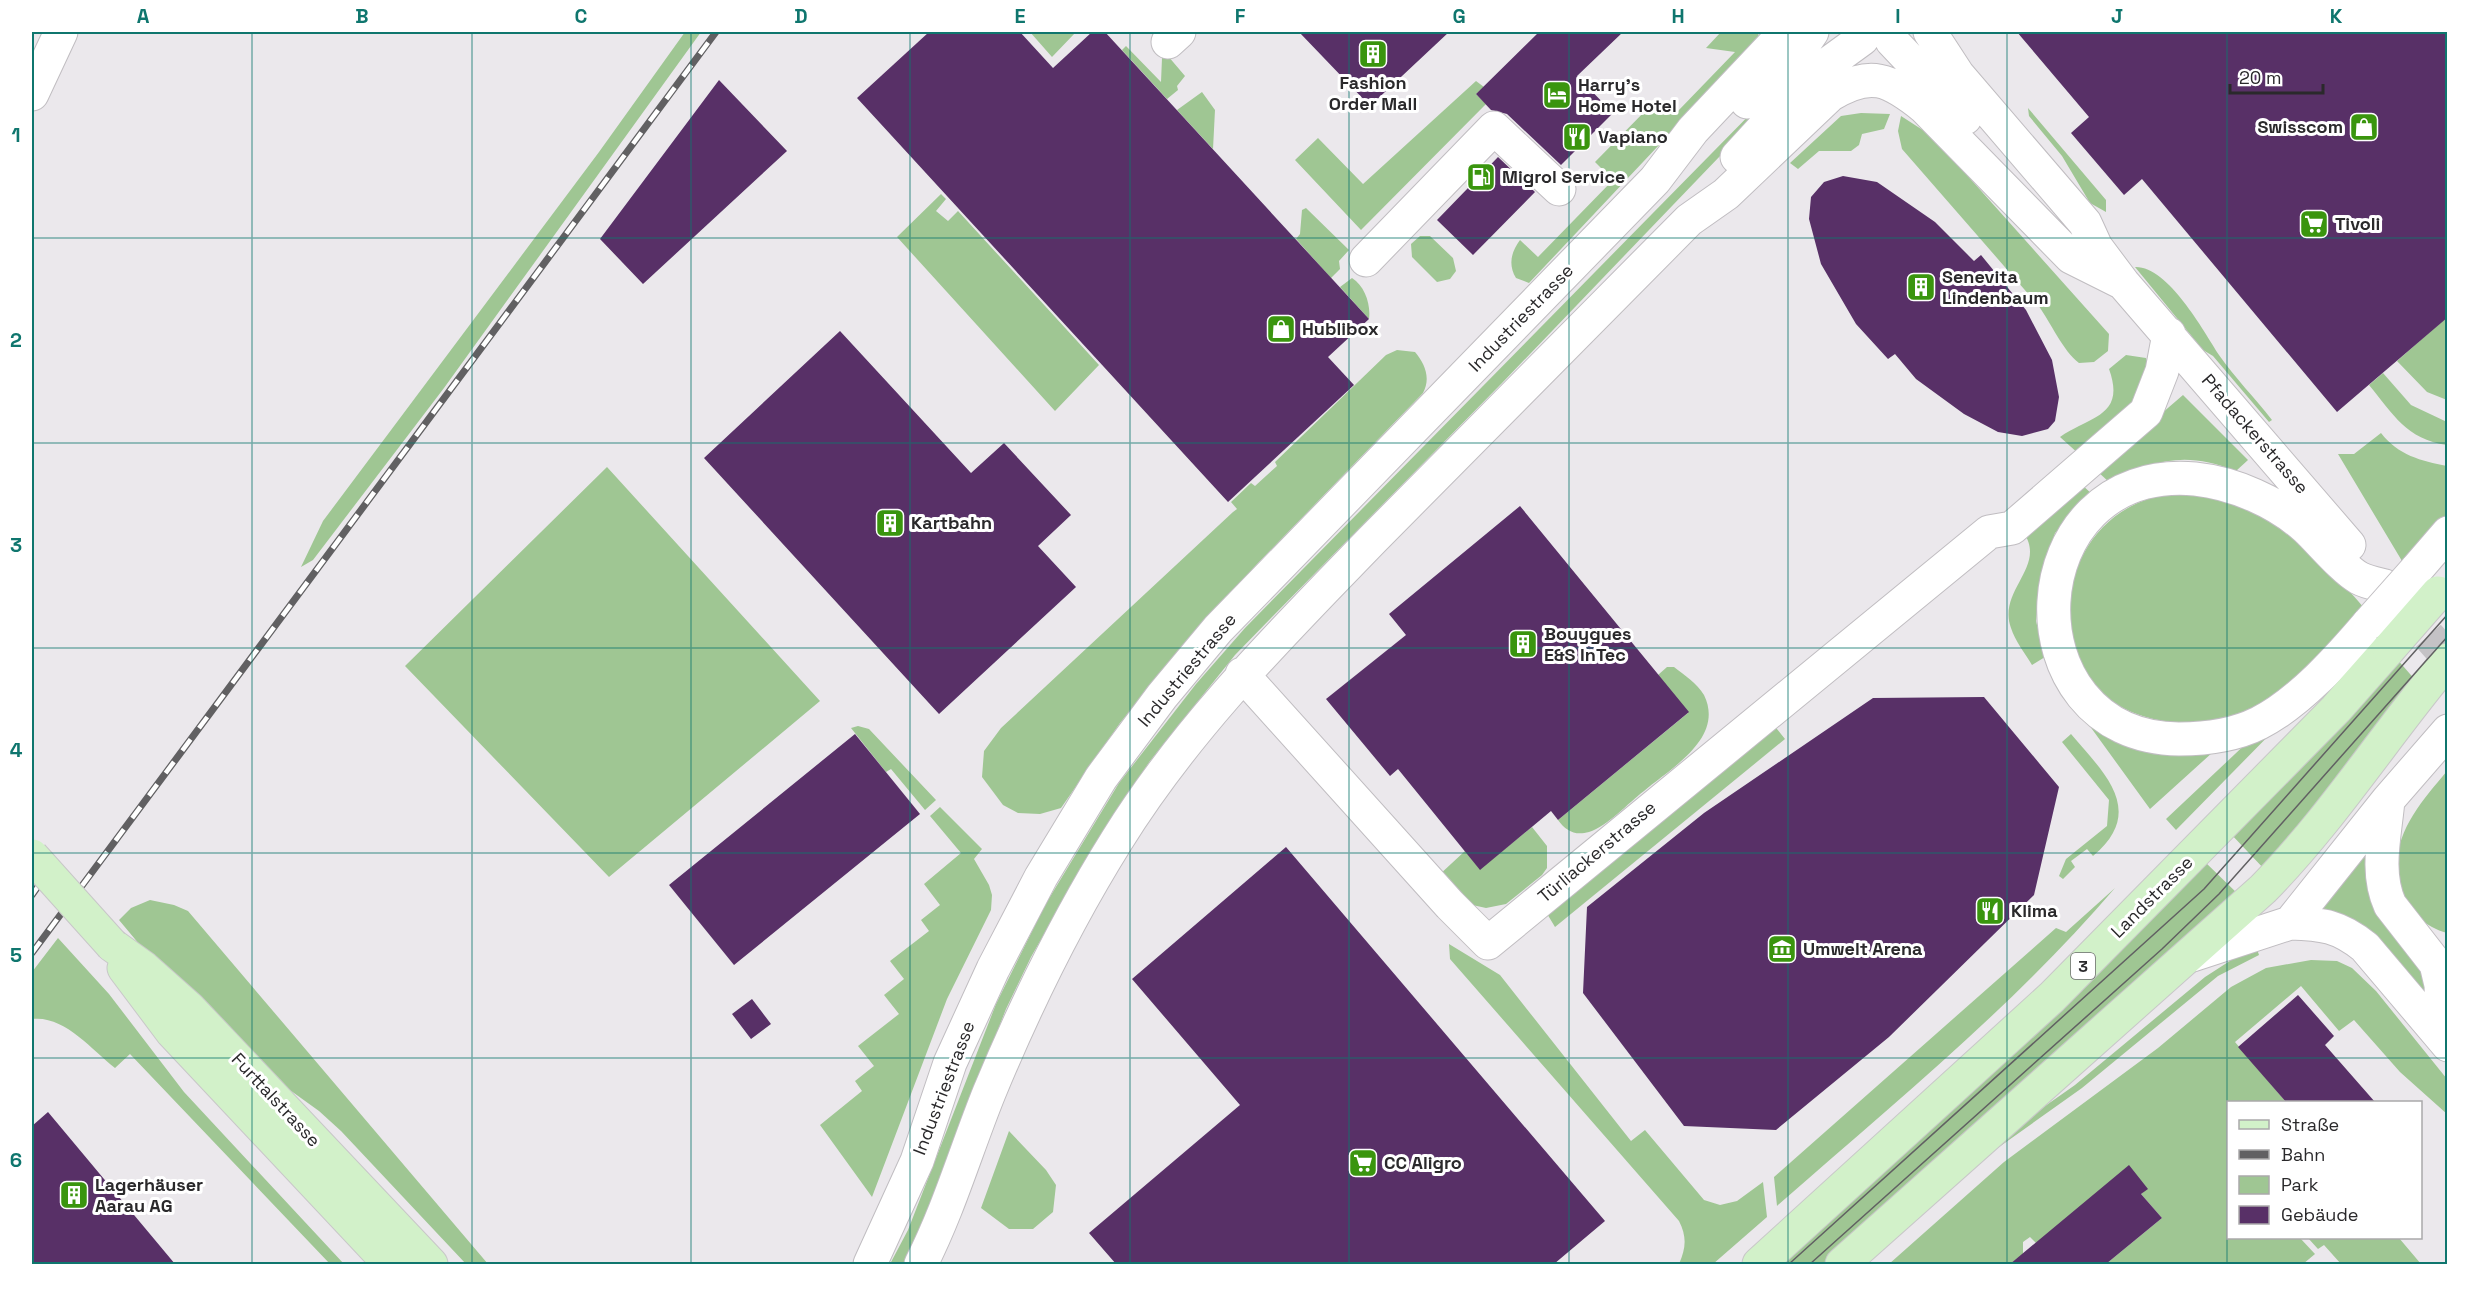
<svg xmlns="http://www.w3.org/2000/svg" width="2479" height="1296" font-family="'Space Grotesk',sans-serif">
  <rect width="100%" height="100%" fill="#ebe8ec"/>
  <path fill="#9fc693" d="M685,32h16l-257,356 -131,172 -12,7 22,-46 276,-369z
    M1030,32h46l-24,25z
    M1721,32h38l-2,9 -228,242 -13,-5c-8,-13 -5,-26 4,-38l18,17 75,-77 -18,-18 55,-56 28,5 57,-59 -29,-4z
    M1126,46l35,36 1,-24 6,-2 17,20 -8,10 1,4 -11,9 -45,-49z
    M1476,81l8,6 -8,7 10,10 -125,126 -66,-70 23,-22 45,46z
    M1202,92l13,18 -2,39 -36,-39z
    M1769,95l-24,35 -242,252 -229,233 -39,40 -85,106 -47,70 -72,126 -25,52 -81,209 -22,46h-13l18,-34 88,-226 49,-99 74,-122 77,-99 49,-56z
    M2028,108l78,92v12l-16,-9 -28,-47 -33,-40z
    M1861,113l29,1 -6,15 -22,5 -3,11 -8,6h-32l-21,18 -8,-6 51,-47z
    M1901,116l31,20 177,198 -1,17 -14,11 -15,1c-16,-12 -28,-40 -41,-58l-136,-156 -4,-18z
    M941,194l5,5 -10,12 12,10 10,-10 141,154 -44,46 -158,-174z
    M1306,208l43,42 -10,11 1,8 -9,9 -35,-39 4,-5 2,-24z
    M1420,236h10l23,22 3,13 -6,8 -13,3 -25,-25 -1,-13z
    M2135,267c33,-1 68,63 84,88 16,23 36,43 53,65l-3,2 -56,-66 -10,-6z
    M1352,278c13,8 19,27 17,41l-29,-32z
    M2447,317v83l-20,-8 -30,-31z
    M1397,350l18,2c10,12 16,26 8,41l-165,170 -80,89 -58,71 -59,85 -21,6 -22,-1 -15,-8 -21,-28 2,-26 17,-23 232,-216 4,-3 -6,-7 20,-19 4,3 22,-20 -2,-4 111,-107z
    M2126,355l20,3 5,15 -5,19 -66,63 -20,-18c31,-21 66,-21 49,-68z
    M2383,373l28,32 36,17v23c-41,-6 -53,-30 -78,-60z
    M2183,395l65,65 -12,11c-50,-20 -80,-12 -126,12l-14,-13z
    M2381,433c17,22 40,28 66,33v52l-42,48 -67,-112h16z
    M607,467l213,234 -211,176 -204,-211z
    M2080,483l14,13 -39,37 -8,29 -8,28 -3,31 9,36 -13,8c-7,-12 -17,-24 -21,-37 -14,-38 37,-62 12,-96z
    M2187,493c14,2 28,2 41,6 49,11 106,74 138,111 -12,13 -23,29 -36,41 -15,15 -34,27 -50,40 -8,6 -17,15 -26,19 -51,22 -132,19 -166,-34 -41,-65 -12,-155 63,-178 11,-4 25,-4 36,-5z
    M2396,658l21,24 -151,189 -36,-38z
    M1667,667h7c10,8 23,16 30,28 21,43 -33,73 -60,96 -16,12 -36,35 -55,41 -14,4 -23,-1 -31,-12l130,-107 -30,-38z
    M2084,718c49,36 70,36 129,34l-63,57z
    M2284,720l-108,110 -10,-11 86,-81z
    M1773,724l12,15 -230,188 -9,-15z
    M858,726l11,3 67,71 -11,10 -34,-41 -5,3 -35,-44z
    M2071,734c33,39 76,77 22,122l-6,-7 -16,12 4,6 -12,12 -4,-3 7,-17 41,-33 2,-26 -47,-58z
    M2447,771v162c-21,-6 -38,-20 -45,-41 -17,-50 15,-85 45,-121z
    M940,807l42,42 -8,10 15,26 3,10 -1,15 -44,89 -75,198 -52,-72 42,-34 -7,-10 19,-15 -16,-20 41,-32 -15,-19 20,-16 -14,-18 39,-30 -8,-11 19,-15 -16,-21 37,-31 -31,-37z
    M1532,827l15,19v22l-5,7 -36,29 -20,4 -18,-4 -30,-28 27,-25 15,18z
    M2365,842l59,125 10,37 -115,-96z
    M2204,861l36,35 -416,368h-49z
    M2115,888c-100,117 -222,216 -338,318l-3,-29 282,-249 10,4z
    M150,900l24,5 14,6 300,353h-22l-125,-133 -22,-20 -32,-23 -132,-125 -36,-43 12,-12z
    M58,938l51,56 75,98 160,172h-14l-200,-210 -15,14c-24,-19 -51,-53 -83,-49v-47z
    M1449,944l51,31 131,166 14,-11 59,70 16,5 17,-4 26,-19 4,35 -54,47h-34c7,-16 8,-27 0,-43l-229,-262z
    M2257,949l2,6 -41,21 -136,112 -90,64 -125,112h-11l134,-119 85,-60 130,-108 31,-20z
    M2311,960l26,1 15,7 24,23 71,88v35l-47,-42 -46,-52 -15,11 -38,-45 -66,56 51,60h-58v136h72l15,16 -12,10h-197l56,-46 -21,-24 6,-6 -111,55 -6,-6 -7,5v12l-13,10h-121l115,-102 154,-114 73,-61 35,-19z
    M1009,1131l37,39 10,15 -3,27 -20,17h-24l-28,-21z
    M2308,1238h91l22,26h-80l-17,-19 -6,4z"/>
  <path fill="#583067" d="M929,32h91l33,36 39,-36h13l264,287 -41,38 26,28 -126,117 -371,-404z
    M1299,32h150l-79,74z
    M1539,32h84l-46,44 36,37 -52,52 -54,-51 -16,-4 -15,-16z
    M2017,32h431v285l-111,95 -195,-233 -18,16 -53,-62 18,-16z
    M719,80l68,71 -144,133 -43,-45z
    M1498,157l37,35 -62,63 -36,-35z
    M1843,176l34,6 58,40 39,39 7,-6 45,55 26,50 7,37 -4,24 -7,8 -26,7 -24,-4 -34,-18 -48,-35 -21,-25 -7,5 -32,-35 -35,-60 -12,-45 2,-22 13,-15z
    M840,331l131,142 33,-30 67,72 -33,31 38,41 -137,127 -235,-256z
    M1520,506l169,206 -131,108 -7,-9 -71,59 -82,-101 -8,7 -64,-77 80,-64 -17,-21z
    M1984,697l75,90 -25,108 -145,142 -113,93 -92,-4 -101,-133 4,-86 117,-94 169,-115z
    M855,734l65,80 -186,151 -65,-80z
    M1286,847l319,374 -51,43h-438l-27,-31 151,-128 -108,-126z
    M2298,995l36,41 -9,9 50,57h-89l-48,-55z
    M752,999l19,25 -20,15 -19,-25z
    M48,1112l127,152h-143v-138z
    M2129,1165l19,24 -7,5 21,24 -56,46h-96z"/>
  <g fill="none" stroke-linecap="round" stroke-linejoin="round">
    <path stroke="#c4c2c5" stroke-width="33" stroke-dasharray="33 16" stroke-linecap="butt" d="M2396,599l52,59"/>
    <g stroke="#c0bdc1" stroke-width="35">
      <path id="minor" d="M1930,32l28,43 127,148 11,24 27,36 226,262
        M1892,41l73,77
        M1168,42l11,-10
        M32,94l29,-62
        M1747,102l47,-44 18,-26
        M1737,157l74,-81 51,-37
        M1366,260l128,-132 65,61
        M2416,570l32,-37
        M2369,623c-29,34 -70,80 -110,100 -24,12 -53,16 -80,16 -175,-2 -164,-276 16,-260 39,4 82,23 111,49 14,13 37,41 53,50 7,4 18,6 26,8
        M1242,674l208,231 38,38 501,-411 23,-4 134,-116 16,-41 7,-37
        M2388,800c-3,35 -13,72 2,105l46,59 5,21 2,53
        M2290,923c33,1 49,3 75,24l83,98
        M2192,955l98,-32 98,-123 60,-69
        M870,1264l47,-103 33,-98 43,-94 48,-92 60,-99 61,-82 56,-67 437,-449 38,-50 84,-89 5,-9
        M921,1264c28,-55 45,-114 68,-171 36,-87 78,-173 128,-253 70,-113 164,-206 256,-301 105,-107 211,-213 316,-319l37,-26 104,-99c41,-25 59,-16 94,12l147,150 52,26"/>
    </g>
    <g stroke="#c8c7c8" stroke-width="35">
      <path id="major" d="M112,945l32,23 45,40 242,256
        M124,968l48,64 218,232
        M1759,1264l293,-267 284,-288 53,-60
        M1842,1264l421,-375c69,-70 122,-154 185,-229"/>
    </g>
    <use href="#minor" stroke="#fff" stroke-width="33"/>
    <use href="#major" stroke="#d2f1c9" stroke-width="33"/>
    <path stroke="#616062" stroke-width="1.5" d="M1789,1264l415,-375 244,-275
      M1810,1264l352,-315 57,-55 229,-258"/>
    <g stroke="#616062" stroke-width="7">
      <path id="rail" d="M32,895l14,-20
        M32,953l684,-921"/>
    </g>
    <use href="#rail" stroke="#fff" stroke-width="4.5" stroke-dasharray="14" stroke-linecap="butt"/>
    <g stroke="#c0bdc1" stroke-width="35" stroke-linecap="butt">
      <path id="minor-bridge" d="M2369,623l47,-53"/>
    </g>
    <g stroke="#c8c7c8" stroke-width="35" stroke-linecap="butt">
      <path id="major-bridge" d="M2389,649l49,-56
        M32,856l80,89"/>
    </g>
    <use href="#minor-bridge" stroke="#fff" stroke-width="33"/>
    <use href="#major-bridge" stroke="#d2f1c9" stroke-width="33"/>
  </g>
  <path fill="none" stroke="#0f766e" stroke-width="1.5" stroke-opacity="0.55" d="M252,32v1232M472,32v1232M691,32v1232M910,32v1232M1130,32v1232M1349,32v1232M1569,32v1232M1788,32v1232M2007,32v1232M2227,32v1232M32,238h2416M32,443h2416M32,648h2416M32,853h2416M32,1058h2416"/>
  <defs>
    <g id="building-square" transform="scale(1.5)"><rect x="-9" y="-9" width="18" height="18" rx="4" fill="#3a950e" stroke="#fff"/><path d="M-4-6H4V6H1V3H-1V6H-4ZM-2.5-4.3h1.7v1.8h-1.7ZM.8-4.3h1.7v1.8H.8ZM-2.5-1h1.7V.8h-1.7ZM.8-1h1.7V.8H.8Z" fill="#fff"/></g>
    <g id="hotel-square" transform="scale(1.5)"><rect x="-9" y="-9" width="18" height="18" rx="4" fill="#3a950e" stroke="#fff"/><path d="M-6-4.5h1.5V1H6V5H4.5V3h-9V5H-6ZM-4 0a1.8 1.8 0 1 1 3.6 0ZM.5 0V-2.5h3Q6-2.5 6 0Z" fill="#fff"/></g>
    <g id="shop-square" transform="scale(1.5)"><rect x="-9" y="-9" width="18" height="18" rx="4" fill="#3a950e" stroke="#fff"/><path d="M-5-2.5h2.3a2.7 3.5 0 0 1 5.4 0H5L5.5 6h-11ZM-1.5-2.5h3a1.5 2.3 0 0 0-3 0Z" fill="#fff"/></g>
    <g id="restaurant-square" transform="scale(1.5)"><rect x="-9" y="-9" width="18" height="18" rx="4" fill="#3a950e" stroke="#fff"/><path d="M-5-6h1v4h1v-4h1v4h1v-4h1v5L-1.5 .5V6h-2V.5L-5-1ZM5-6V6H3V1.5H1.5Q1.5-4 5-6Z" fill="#fff"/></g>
    <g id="fuel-square" transform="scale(1.5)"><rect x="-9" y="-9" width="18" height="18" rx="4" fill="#3a950e" stroke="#fff"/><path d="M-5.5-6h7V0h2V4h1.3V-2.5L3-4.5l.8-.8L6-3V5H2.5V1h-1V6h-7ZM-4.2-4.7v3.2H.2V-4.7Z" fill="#fff"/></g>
    <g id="supermarket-square" transform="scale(1.5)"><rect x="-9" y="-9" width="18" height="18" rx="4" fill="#3a950e" stroke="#fff"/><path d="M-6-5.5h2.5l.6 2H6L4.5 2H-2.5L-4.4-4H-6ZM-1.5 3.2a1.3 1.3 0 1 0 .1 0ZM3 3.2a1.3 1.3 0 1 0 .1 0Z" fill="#fff"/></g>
    <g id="museum-square" transform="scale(1.5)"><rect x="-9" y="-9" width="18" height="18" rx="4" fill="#3a950e" stroke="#fff"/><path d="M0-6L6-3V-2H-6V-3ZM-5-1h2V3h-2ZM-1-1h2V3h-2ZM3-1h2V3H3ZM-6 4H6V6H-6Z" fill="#fff"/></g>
  </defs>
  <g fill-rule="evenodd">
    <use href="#building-square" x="1373" y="54"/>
    <use href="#hotel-square" x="1557" y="95"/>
    <use href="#shop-square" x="2364" y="127"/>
    <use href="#restaurant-square" x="1577" y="137"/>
    <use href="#fuel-square" x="1481" y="177"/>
    <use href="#supermarket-square" x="2314" y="224"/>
    <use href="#building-square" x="1921" y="287"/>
    <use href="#shop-square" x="1281" y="329"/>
    <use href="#building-square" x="890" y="523"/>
    <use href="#building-square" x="1523" y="644"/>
    <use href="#restaurant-square" x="1990" y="911"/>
    <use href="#museum-square" x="1782" y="949"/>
    <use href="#supermarket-square" x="1363" y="1163"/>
    <use href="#building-square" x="74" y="1195"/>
  </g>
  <g text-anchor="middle" stroke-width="6" stroke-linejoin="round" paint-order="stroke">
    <rect fill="#fff" stroke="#6a696b" stroke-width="1.5" x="2071" y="953" width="24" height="26" rx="4.5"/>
    <g font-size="16" font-weight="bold" fill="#2a292b">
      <text x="2083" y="972">3</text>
    </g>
    <g font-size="18" font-weight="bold" fill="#2a292b" stroke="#fff" text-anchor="start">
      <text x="1373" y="89" text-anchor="middle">Fashion<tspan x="1373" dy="21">Order Mall</tspan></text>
      <text x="1578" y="91">Harry's<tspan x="1578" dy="21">Home Hotel</tspan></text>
      <text x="2343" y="133" text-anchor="end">Swisscom</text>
      <text x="1598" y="143">Vapiano</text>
      <text x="1502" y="183">Migrol Service</text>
      <text x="2335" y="230">Tivoli</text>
      <text x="1942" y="283">Senevita<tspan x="1942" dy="21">Lindenbaum</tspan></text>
      <text x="1302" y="335">Hublibox</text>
      <text x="911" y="529">Kartbahn</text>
      <text x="1544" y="640">Bouygues<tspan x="1544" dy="21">E&amp;S InTec</tspan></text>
      <text x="2011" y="917">Klima</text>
      <text x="1803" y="955">Umwelt Arena</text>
      <text x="1384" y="1169">CC Aligro</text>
      <text x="95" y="1191">Lagerhäuser<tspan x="95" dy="21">Aarau AG</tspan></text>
    </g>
    <g font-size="18" fill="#2a292b" stroke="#fff">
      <text transform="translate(1521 318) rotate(-46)" y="6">Industriestrasse</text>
      <text transform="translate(2255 434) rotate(49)" y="6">Pfadackerstrasse</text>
      <text transform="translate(1187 670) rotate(-50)" y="6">Industriestrasse</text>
      <text transform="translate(1597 852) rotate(-40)" y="6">Türliackerstrasse</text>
      <text transform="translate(2152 897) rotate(-45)" y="6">Landstrasse</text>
      <text transform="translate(944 1088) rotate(-69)" y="6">Industriestrasse</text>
      <text transform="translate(276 1100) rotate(47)" y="6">Furttalstrasse</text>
    </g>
  </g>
  <rect width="2479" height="1296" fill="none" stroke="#ffffff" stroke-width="66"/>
  <rect x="2227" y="1101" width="195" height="138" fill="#ffffff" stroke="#aaa9aa" stroke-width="1.5"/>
  <rect x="2239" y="1120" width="30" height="9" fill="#d2f1c9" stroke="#aaa9aa" stroke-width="1.5"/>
  <text x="2281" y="1131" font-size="18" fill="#2a292b">Straße</text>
  <rect x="2239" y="1150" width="30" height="9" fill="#616062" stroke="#aaa9aa" stroke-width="1.5"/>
  <text x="2281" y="1161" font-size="18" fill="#2a292b">Bahn</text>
  <rect x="2239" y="1176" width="30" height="18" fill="#9fc693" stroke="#aaa9aa" stroke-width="1.5"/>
  <text x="2281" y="1191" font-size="18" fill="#2a292b">Park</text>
  <rect x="2239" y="1206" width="30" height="18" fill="#583067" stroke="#aaa9aa" stroke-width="1.5"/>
  <text x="2281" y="1221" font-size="18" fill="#2a292b">Gebäude</text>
  <path d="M2230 84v9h93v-9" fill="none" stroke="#2a292b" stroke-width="3"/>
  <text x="2239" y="84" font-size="18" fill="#2a292b" stroke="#ffffff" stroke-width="4.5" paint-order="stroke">20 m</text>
  <rect x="33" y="33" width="2413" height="1230" fill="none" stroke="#0f766e" stroke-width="2"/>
  <g font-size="20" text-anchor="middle" font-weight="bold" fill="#0f766e">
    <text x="143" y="23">A</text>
    <text x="362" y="23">B</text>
    <text x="581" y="23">C</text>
    <text x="801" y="23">D</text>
    <text x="1020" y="23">E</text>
    <text x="1240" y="23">F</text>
    <text x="1459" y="23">G</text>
    <text x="1678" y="23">H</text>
    <text x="1898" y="23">I</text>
    <text x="2117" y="23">J</text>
    <text x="2336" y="23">K</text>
    <text x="16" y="142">1</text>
    <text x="16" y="347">2</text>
    <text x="16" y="552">3</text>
    <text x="16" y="757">4</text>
    <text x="16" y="962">5</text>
    <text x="16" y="1167">6</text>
  </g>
</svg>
